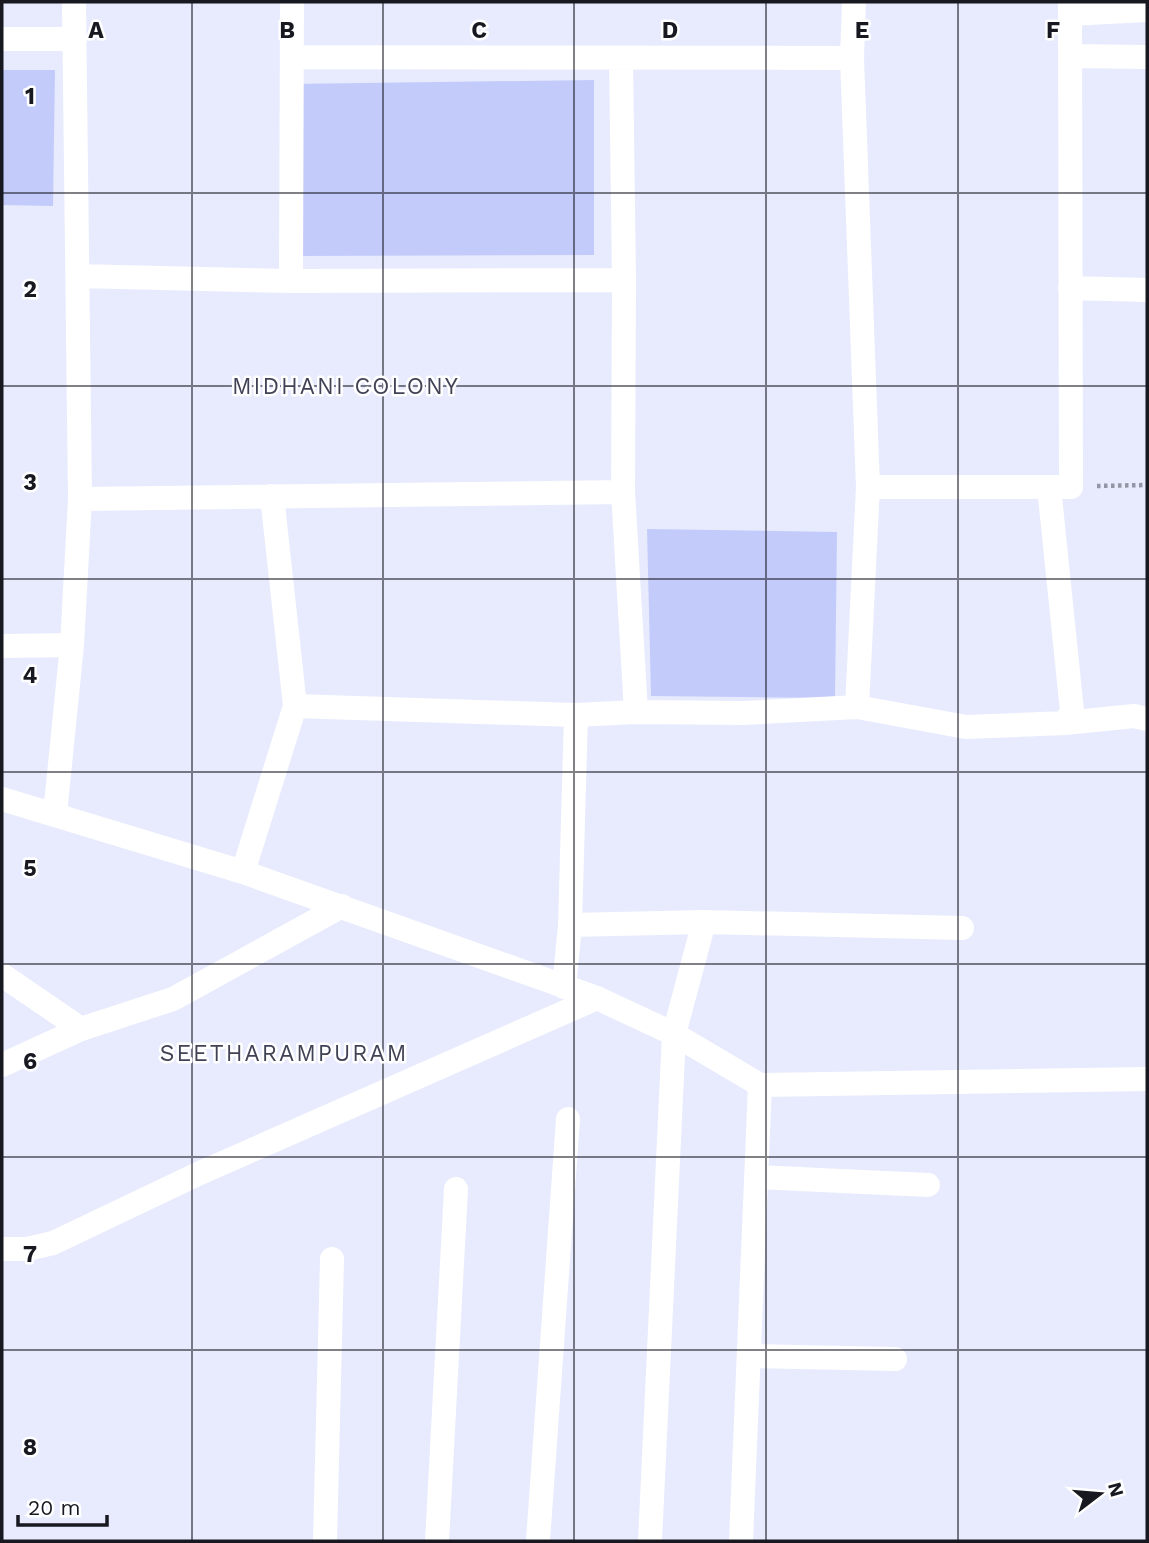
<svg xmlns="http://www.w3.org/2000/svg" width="1149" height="1543" font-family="'Work Sans',sans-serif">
  <rect width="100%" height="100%" fill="#e7ebfd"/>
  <path fill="#c3cbfb" d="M2,70h53l-2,136 -51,-1z
    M594,80v175l-302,1 -2,-172z
    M647,529l190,3 -2,166 -184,-2z"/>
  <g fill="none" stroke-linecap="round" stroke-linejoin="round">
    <path stroke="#9396a4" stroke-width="4.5" stroke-dasharray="3.5 3.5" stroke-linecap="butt" d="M1097,486l50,-1"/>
    <path stroke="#fff" stroke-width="24" d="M854,2l-2,56 16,429 -11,220
      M1070,14l77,-4
      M2,39h73
      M1070,56l77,1
      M293,57l559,1
      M621,58l3,222 -1,212 13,220
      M78,276l213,5 333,-1
      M291,281l1,-279
      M1070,288l77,2
      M868,487h203l-1,-485
      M80,499l543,-7
      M2,646l70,-1
      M295,706l281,9 60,-3 108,1 113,-6 109,20 99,-4 7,-12 -23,-224
      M1065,723l69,-7 13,3
      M2,799l241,73 354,126 77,36 86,51 387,-6
      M55,814l17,-169 8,-146 -6,-497
      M243,872l52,-166 -23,-210
      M570,925l134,-3 258,6
      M2,975l79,54
      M564,987l6,-62 6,-210
      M2,1065l79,-36 92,-30 169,-93
      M756,1177l172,8
      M2,1249h25l26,-6 147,-70 397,-175
      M749,1356l146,3
      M325,1541l7,-282
      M437,1541l19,-352
      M538,1541l30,-422
      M650,1541l24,-507 30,-112
      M741,1541l19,-456"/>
  </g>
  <path fill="none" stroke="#171820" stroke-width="2" stroke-opacity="0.55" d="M192,2v1539M383,2v1539M574,2v1539M766,2v1539M958,2v1539M2,193h1145M2,386h1145M2,579h1145M2,772h1145M2,964h1145M2,1157h1145M2,1350h1145"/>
  <g text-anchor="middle" stroke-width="5" stroke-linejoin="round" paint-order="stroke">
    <g font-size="23" letter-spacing="2" fill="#404356" stroke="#fff">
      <text x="346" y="394">MIDHANI COLONY</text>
      <text x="284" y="1061">SEETHARAMPURAM</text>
    </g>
  </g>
  <g font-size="23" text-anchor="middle" font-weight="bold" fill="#171820" stroke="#fff" stroke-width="5" stroke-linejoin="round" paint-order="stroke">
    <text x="96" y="38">A</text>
    <text x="287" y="38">B</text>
    <text x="479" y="38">C</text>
    <text x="670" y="38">D</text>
    <text x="862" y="38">E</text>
    <text x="1053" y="38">F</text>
    <text x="30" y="104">1</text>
    <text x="30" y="297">2</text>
    <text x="30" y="490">3</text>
    <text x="30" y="683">4</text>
    <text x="30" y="876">5</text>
    <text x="30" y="1069">6</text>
    <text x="30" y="1262">7</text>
    <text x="30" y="1455">8</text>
  </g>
  <rect width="1149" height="1543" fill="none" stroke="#171820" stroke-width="7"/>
  <g transform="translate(1100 1494) rotate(74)" stroke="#ffffff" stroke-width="5" paint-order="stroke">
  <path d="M0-5L12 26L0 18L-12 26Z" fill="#171820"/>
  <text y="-10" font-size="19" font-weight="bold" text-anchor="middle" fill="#171820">N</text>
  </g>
  <path d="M18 1515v10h89v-10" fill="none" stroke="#171820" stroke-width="3.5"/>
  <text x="28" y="1515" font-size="21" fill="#171820" stroke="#ffffff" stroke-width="5" paint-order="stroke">20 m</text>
</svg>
